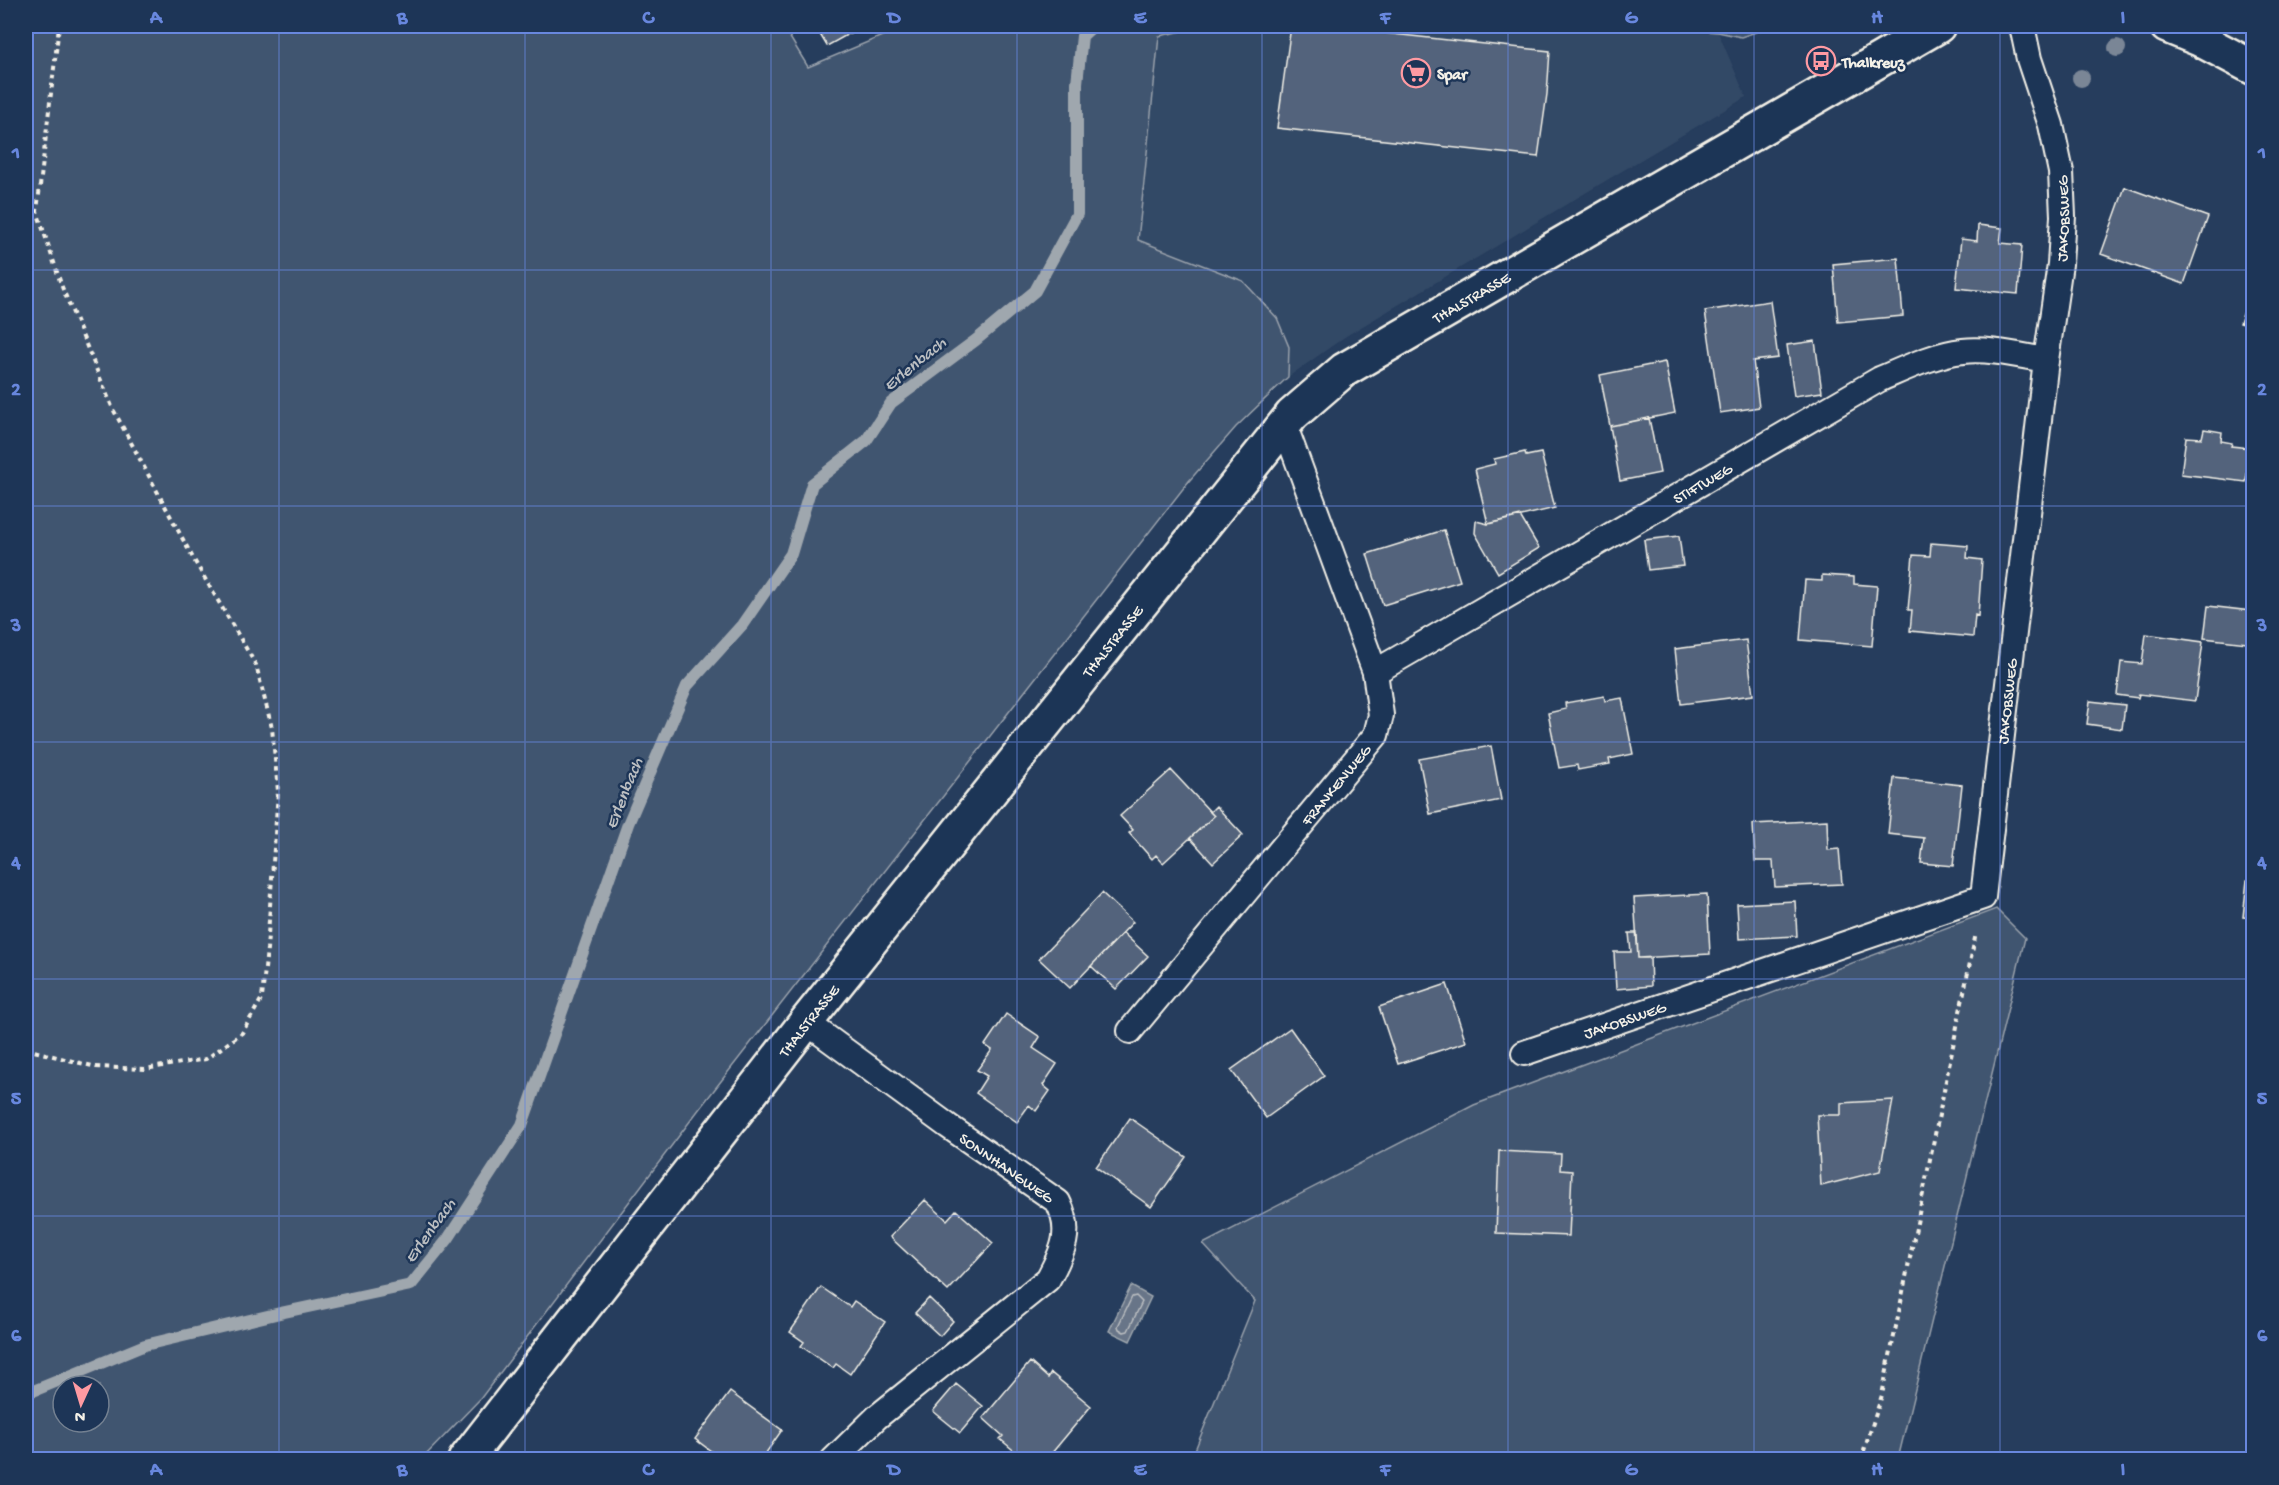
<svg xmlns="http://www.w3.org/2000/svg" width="2279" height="1485" font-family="'Gochi Hand',sans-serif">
  <rect width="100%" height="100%" fill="#263d5d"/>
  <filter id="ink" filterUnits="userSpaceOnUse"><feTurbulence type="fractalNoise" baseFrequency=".0167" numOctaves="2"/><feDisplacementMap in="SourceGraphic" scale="12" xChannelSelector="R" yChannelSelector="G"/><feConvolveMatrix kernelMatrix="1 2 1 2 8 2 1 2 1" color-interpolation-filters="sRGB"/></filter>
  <g filter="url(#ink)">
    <path fill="#334966" d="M1207,26h431l80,6 28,65 -400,239 -58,41 1,-30 -151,-107 21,-204z"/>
    <path fill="#40546f" stroke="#9aa2ac" stroke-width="1.5" fill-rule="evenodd" d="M26,26h757l25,41 98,-41h301l-48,10 -21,204 105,41 34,37 12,29 -1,30 -52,50 -47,54 -489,627 -219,290 -59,61h-396zM63,1386h36v36h-36z
      M1638,26h136l-33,11 -23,-5z
      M1996,909l29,29 -127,521 -707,1 64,-159 -52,-57 271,-139z"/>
    <path fill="#677588" stroke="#9fa7ae" stroke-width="1.5" d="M1131,1286l20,11 -21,44 -21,-10z"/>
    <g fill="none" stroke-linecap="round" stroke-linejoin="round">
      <path stroke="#bcbfc2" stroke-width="1.5" d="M1136,1296l6,6 -14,29 -4,1 -5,-3 -1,-3 14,-29z"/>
      <path stroke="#9fa7ae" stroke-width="12" d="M26,1394l119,-49 135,-32 131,-28 37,-46 74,-114 106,-301 59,-138 55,-61 49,-71 21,-70 54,-43 25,-38 85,-63 59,-49 42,-77v-131l5,-47 11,-10"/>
    </g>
    <path fill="#52647b" stroke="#f4f1e8" stroke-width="1.5" d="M815,26h48l-36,20z
      M1291,26h28l231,25 -3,43 -9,63 -261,-29z
      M2125,187l83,30 -24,67 -83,-30z
      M1978,225l24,3 -2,15 22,2 -4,49 -62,-6 5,-49 16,2z
      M1898,258l5,58 -65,6 -5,-58z
      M2254,282v45l-14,-4z
      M1770,301l8,57 -25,3 6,46 -39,6 -15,-102z
      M1815,341l7,51 -28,4 -7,-51z
      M1665,362l10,51 -65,13 -10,-51z
      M1649,418l11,55 -40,8 -10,-55z
      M2204,429l18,3 -1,9 11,2 -1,3 19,2 -4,34 -65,-8 5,-37 16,1z
      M1525,452l1,4 15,-3 14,55 -67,16 -13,-55 20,-5 -1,-5z
      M1520,516l19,32 -41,25 -23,-40 1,-12 12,3z
      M1444,530l16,51 -77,24 -16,-51z
      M1679,536l4,30 -35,4 -4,-30z
      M1931,543l37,3 -1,12 15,2 -4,56 -3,-1 -2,22 -63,-6 2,-21h-4l5,-55 17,1z
      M1822,575l32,2v7l23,2 -5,60 -72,-6 5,-60 17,1z
      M2208,606l43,5 -4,32 -43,-5z
      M2146,634l57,8 -8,59 -56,-7 -1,4 -21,-3 4,-33 21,2z
      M1746,640l7,55 -72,9 -6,-55z
      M1604,696l1,5 17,-3 11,56 -24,5 1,5 -32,6 -1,-5 -18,3 -11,-55 18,-4 -1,-6z
      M2090,701l35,4 -3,24 -35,-5z
      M1491,746l10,54 -71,14 -11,-55z
      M1171,770l43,46 -51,47 -7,-8 -4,4 -23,-26 4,-3 -13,-14z
      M1894,778l68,7 -9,81 -32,-3 3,-25 -36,-4z
      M1216,806l27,29 -30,28 -23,-25 24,-22 -4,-4z
      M1827,820l1,30 11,-1 3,35 -67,3 -2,-26h-18l-2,-37z
      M2247,880l7,1v37l-11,-1z
      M1102,893l31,29 -63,66 -31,-29z
      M1707,894l3,60 -72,4 -4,-60z
      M1795,901l2,35 -58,3 -2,-35z
      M1123,933l25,23 -32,33 -25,-23z
      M1629,933h8l1,25h12l1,28 -35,3 -2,-37h17z
      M1447,984l19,58 -68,22 -19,-57z
      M1006,1014l34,23 -7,11 24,16 -14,21 7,6 -14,20 -7,-6 -12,17 -41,-29 11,-17 -10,-6 15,-20 -7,-5z
      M1290,1028l34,48 -58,42 -35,-48z
      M1893,1100l-13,71 -59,15 -4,-71h24v-12z
      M1130,1118l56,39 -35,50 -55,-40z
      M1499,1151l62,3 -1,16 12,1 -3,65 -73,-3z
      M925,1200l22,20 9,-10 37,33 -45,48 -58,-54z
      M821,1287l29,20 4,-6 31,21 -35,52 -14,-10 -3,4 -32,-22 3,-4 -14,-10z
      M929,1298l24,23 -13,15 -25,-23z
      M1030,1362l18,16 3,-5 40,33 -45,54h-14l-5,-5 -3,4 -24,-20 3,-3 -20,-18z
      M956,1384l27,22 -23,27 -27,-22z
      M730,1392l52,38 -21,30h-38l-28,-21z"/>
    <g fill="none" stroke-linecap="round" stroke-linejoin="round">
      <g stroke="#f4f1e8" stroke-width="28">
        <g id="lane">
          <path id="s1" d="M1375,672l505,-293c26,-11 55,-25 83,-28 26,-3 58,5 83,9"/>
          <path id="s2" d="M806,1022l142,104 110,76c15,29 5,50 -10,77l-171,138 -44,43"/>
          <path id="s3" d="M1130,1031l246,-296 5,-20 -6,-43 -91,-248"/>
          <path id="s4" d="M1524,1053l459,-156 63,-537 14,-96 3,-48 -2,-44 -10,-47 -22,-66 -7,-33"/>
        </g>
      </g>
      <g stroke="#f4f1e8" stroke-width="38">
        <g id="secondary">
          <path d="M2167,26l32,13 55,29"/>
          <path id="s5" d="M465,1460l341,-438 486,-607 52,-45 594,-344"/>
        </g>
      </g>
      <path stroke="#f4f1e8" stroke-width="4" stroke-dasharray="4.5 4.5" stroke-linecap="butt" d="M26,1049l70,18 49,2 61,-10 36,-26 20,-35 5,-49 11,-158 -6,-63 -16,-63 -62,-105 -81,-151 -51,-122 -25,-76 22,-185
        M1861,1460l21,-65 94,-462"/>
      <use href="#lane" stroke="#1d3557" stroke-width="24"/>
      <use href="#secondary" stroke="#1d3557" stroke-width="33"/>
    </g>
    <g fill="#7a8696">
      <circle cx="2117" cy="48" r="9"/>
      <circle cx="2081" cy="78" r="9"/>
    </g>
  </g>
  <path fill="none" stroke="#6887de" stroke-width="1.5" stroke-opacity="0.55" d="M279,26v1434M525,26v1434M771,26v1434M1017,26v1434M1262,26v1434M1508,26v1434M1754,26v1434M2000,26v1434M26,270h2228M26,506h2228M26,742h2228M26,979h2228M26,1216h2228"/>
  <defs>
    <g id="bus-ring" transform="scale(1.5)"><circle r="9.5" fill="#1d3557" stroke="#ff9aa2" stroke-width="1.5"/><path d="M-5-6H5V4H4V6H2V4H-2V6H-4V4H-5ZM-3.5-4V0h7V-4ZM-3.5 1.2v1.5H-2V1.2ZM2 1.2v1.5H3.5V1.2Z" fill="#ff9aa2"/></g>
    <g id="supermarket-ring" transform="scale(1.5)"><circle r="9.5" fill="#1d3557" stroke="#ff9aa2" stroke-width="1.5"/><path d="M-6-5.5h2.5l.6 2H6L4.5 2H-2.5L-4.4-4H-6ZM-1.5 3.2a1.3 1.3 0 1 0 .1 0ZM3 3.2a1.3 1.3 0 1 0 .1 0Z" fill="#ff9aa2"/></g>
  </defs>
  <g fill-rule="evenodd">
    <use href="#bus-ring" x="1821" y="61"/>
    <use href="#supermarket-ring" x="1416" y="73"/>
  </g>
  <g text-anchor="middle" stroke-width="5" stroke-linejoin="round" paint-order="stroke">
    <g font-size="16" font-weight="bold" fill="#f4f1e8" stroke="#1d3557" text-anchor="start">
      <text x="1842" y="67">Thalkreuz</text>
      <text x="1437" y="79">Spar</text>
    </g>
    <g font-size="16" fill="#f4f1e8" stroke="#1d3557">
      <text dy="6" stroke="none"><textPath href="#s4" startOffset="1168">JAKOBSWEG</textPath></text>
      <text dy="6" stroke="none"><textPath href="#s5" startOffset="1548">THALSTRASSE</textPath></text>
      <text dy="6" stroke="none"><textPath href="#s1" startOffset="378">STIFTWEG</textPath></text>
      <text dy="6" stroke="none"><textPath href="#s5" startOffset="1044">THALSTRASSE</textPath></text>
      <text dy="6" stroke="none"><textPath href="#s4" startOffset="682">JAKOBSWEG</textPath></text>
      <text dy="6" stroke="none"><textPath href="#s3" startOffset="321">FRANKENWEG</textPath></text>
      <text dy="6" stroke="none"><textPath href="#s4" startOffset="106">JAKOBSWEG</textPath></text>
      <text dy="6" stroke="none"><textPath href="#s5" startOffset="558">THALSTRASSE</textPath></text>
      <text dy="6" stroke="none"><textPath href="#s2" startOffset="248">SONNHANGWEG</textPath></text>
    </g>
    <g font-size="18" font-style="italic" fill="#bcbfc2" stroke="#1d3557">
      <text transform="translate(914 363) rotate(-39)" y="6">Erlenbach</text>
      <text transform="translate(623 793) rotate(-68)" y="6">Erlenbach</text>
      <text transform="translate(429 1230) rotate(-54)" y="6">Erlenbach</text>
    </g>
  </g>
  <rect width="2279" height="1485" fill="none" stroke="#1d3557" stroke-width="66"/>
  <g transform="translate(81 1404) rotate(184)"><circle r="28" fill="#1d3557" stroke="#738091" stroke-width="1.5"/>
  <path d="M0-4.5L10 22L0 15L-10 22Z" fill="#ff9aa2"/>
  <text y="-9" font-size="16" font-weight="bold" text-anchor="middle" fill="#f4f1e8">N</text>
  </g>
  <rect x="33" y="33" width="2213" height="1419" fill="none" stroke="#6887de" stroke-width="2"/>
  <g font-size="20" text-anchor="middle" font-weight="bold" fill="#6887de">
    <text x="156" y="23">A</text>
    <text x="402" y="23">B</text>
    <text x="648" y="23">C</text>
    <text x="894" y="23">D</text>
    <text x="1140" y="23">E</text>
    <text x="1385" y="23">F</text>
    <text x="1631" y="23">G</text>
    <text x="1877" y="23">H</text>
    <text x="2123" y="23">I</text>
    <text x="16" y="158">1</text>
    <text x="2262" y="158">1</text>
    <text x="16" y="395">2</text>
    <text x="2262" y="395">2</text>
    <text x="16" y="631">3</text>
    <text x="2262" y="631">3</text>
    <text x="16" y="868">4</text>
    <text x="2262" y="868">4</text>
    <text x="16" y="1104">5</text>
    <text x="2262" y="1104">5</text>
    <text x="16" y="1341">6</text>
    <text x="2262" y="1341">6</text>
    <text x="156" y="1475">A</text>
    <text x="402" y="1475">B</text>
    <text x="648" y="1475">C</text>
    <text x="894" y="1475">D</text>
    <text x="1140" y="1475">E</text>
    <text x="1385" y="1475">F</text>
    <text x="1631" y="1475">G</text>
    <text x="1877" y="1475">H</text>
    <text x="2123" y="1475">I</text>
  </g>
</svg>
